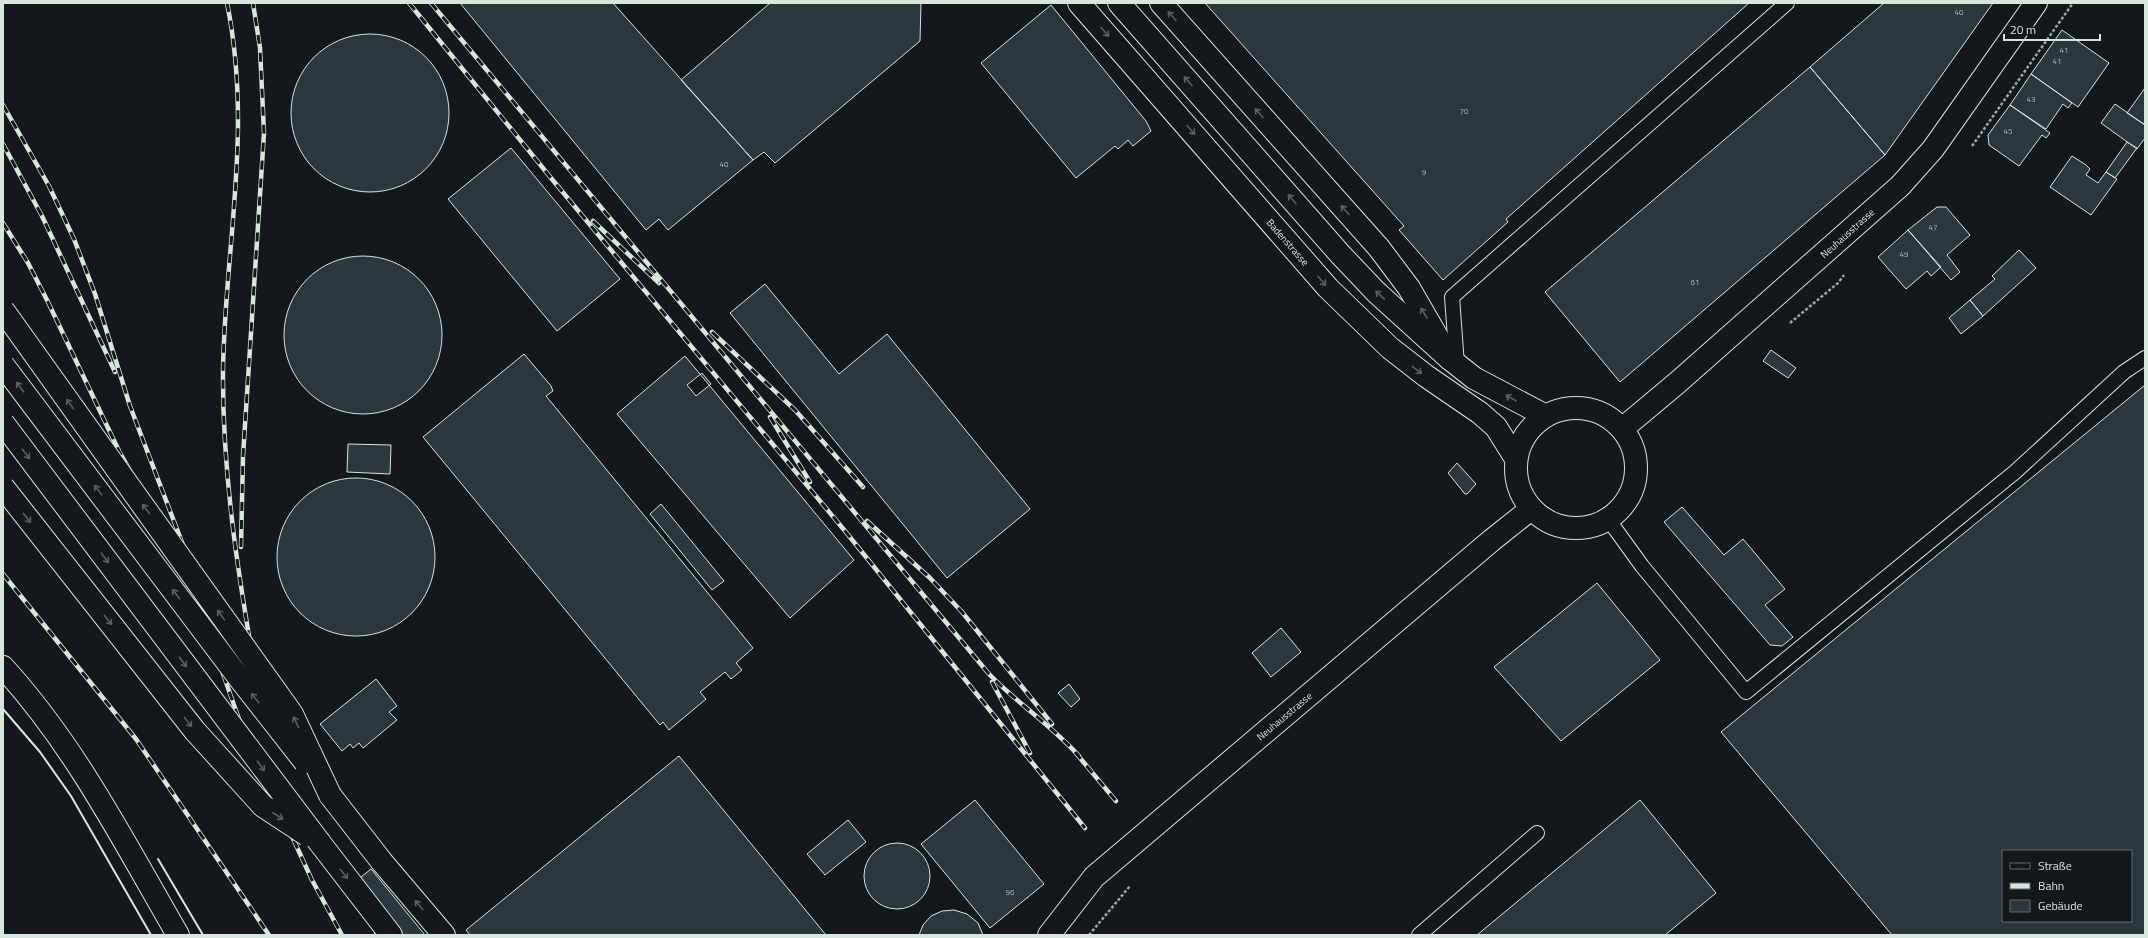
<svg xmlns="http://www.w3.org/2000/svg" width="2148" height="938" font-family="'Titillium Web',sans-serif">
  <rect width="100%" height="100%" fill="#14181c"/>
  <path fill="#2c363c" stroke="#d8e6dc" fill-rule="evenodd" d="M460,3h153l140,157 -85,70 -9,-11 -13,11z
    M770,3h151l-1,38 -145,122 -11,-11 -11,8 -72,-80z
    M1205,3h544l-243,216 2,3 -65,58 -44,-50 5,-4z
    M1884,3h109l-108,152 -75,-88z
    M1051,5l95,116 5,10 -18,15 -5,-6 -10,9 -3,-3 -39,32 -95,-115z
    M2062,30l47,33 -31,44 -47,-33z
    M291 113a79 79 0 1 1 158 0a79 79 0 1 1-158 0Z
    M1810,67l75,88 -265,227 -75,-90z
    M2031,74l41,29 -4,5 -5,-4 -17,25 -36,-24z
    M2145,88v37l-18,-12z
    M2115,104l30,21v13l-8,11 -36,-26z
    M2010,105l40,28 -4,5 -4,-3 -23,31 -30,-21 -1,-10z
    M2127,142l10,6 -22,30 -9,-6z
    M511,148l109,131 -63,52 -109,-132z
    M2072,156l14,9 4,4 -4,6 12,8 8,-11 11,7 -26,36 -41,-28z
    M1937,207h9l24,28 -23,20 13,17 -9,8 -43,-50z
    M1908,230l33,37 -10,9 -4,-5 -21,18 -28,-32z
    M2019,250l17,18 -53,48 -13,-16 25,-21 -3,-3z
    M284 335a79 79 0 1 1 158 0a79 79 0 1 1-158 0Z
    M765,284l74,90 48,-40 143,175 -83,69 -217,-265z
    M1970,300l13,16 -22,18 -12,-16z
    M1771,350l25,18 -8,10 -25,-17z
    M524,354l27,32 2,5 -7,5 207,252 -17,15 6,7 -11,9 -6,-7 -25,20 6,7 -37,31 -6,-8 -3,3 -237,-288z
    M685,356l169,204 -64,58 -173,-204z
    M702,373l9,11 -15,12 -9,-11z
    M2145,385v550h-253l-171,-203zM2003,851h128v70h-128z
    M348,444l43,1 -1,29 -43,-2z
    M1457,463l19,21 -9,10h-2l-17,-21z
    M277 557a79 79 0 1 1 158 0a79 79 0 1 1-158 0Z
    M661,504l63,77 -12,9 -62,-76z
    M1682,507l42,48 19,-16 42,50 -20,16 28,32 -11,9 -12,-1 -106,-123z
    M1597,583l63,77 -99,81 -67,-74z
    M1281,628l20,24 -30,25 -19,-24z
    M376,679l21,27 -8,6 8,8 -34,28 -4,-5 -6,5 -3,-4 -8,7 -22,-27z
    M1069,684l11,15 -9,8 -13,-14z
    M679,756l147,179h-356l-4,-5z
    M975,800l69,84 -54,44 -69,-84z
    M1640,800l76,93 -51,42h-188z
    M848,820l18,22 -41,33 -18,-21z
    M864 876a33 33 0 1 1 66 0a33 33 0 1 1-66 0Z
    M371,869l54,66h-52l6,-5 -33,-41z
    M954,910l13,4 11,9 5,12h-64l4,-10 8,-9 11,-5z"/>
  <g fill="none" stroke-linecap="round" stroke-linejoin="round">
    <g stroke="#d8e6dc" stroke-width="16">
      <path id="lane" d="M1457,365l-5,-68 335,-294
        M1608,519l34,47 104,126 269,-220 109,-100 21,-14
        M1419,935l118,-102"/>
    </g>
    <g stroke="#d8e6dc" stroke-width="24">
      <path id="street" d="M1079,3l249,285 62,60 36,28 54,37 16,14 20,32
        M1161,3l218,245 30,40 41,71 24,19 72,38
        M1516 468a60 60 0 1 1 120 0a60 60 0 1 1-120 0Z
        M1622,429l55,-46 223,-197 33,-37 103,-146
        M3,667c73,80 121,175 175,268
        M1049,935l45,-58 398,-337 39,-31"/>
    </g>
    <g stroke="#d8e6dc" stroke-width="24">
      <path id="highway" d="M1119,3l221,251 36,38 74,67
        M330,795l52,67 62,73
        M320,843l71,92"/>
    </g>
    <path stroke="#9da8a2" stroke-width="2.5" stroke-dasharray="3 2" stroke-linecap="butt" d="M1972,146l101,-143
      M1790,323l48,-40 6,-8
      M1089,935l41,-49"/>
    <use href="#lane" stroke="#14181c" stroke-width="14"/>
    <use href="#street" stroke="#14181c" stroke-width="22"/>
    <use href="#highway" stroke="#14181c" stroke-width="22"/>
    <g stroke="#d8e6dc" stroke-width="4.5">
      <path id="rail" d="M227,3c26,127 -2,242 -4,367 -1,118 20,233 40,348
        M409,3l142,175 294,353 240,297
        M431,3l558,671c28,29 62,51 90,82
        M3,105l46,81 25,53 21,55 35,112 58,152
        M3,144l39,72 73,156
        M593,221l66,62
        M3,223l25,40 19,37 72,151 76,136 19,61 27,77 71,155 30,55
        M712,332l83,78 68,77
        M770,417l40,65
        M867,521l63,57 32,34 90,112
        M241,547l2,-91 21,-323 -4,-85 -7,-45
        M3,574l133,165 133,196
        M992,682l38,71
        M1075,752l41,49"/>
    </g>
    <use href="#rail" stroke="#14181c" stroke-width="3" stroke-dasharray="9" stroke-linecap="butt"/>
    <g stroke="#d8e6dc" stroke-width="24" stroke-linecap="butt">
      <path id="highway-bridge" d="M3,310l289,404 38,81
        M3,365l237,314 65,83
        M3,423l317,420
        M3,487l192,244 68,75 44,29"/>
    </g>
    <use href="#highway-bridge" stroke="#14181c" stroke-width="22"/>
    <path stroke="#d8e6dc" stroke-width="2" d="M3,709l37,43 31,44 80,139
      M158,859l45,76"/>
  </g>
  <defs><path id="oneway-shaft" d="M-6 0H5M1.5-3L5.5 0L1.5 3" fill="none" stroke-width="1.6" stroke-linecap="round" stroke-linejoin="round"/></defs>
  <g stroke="#59605f">
    <use href="#oneway-shaft" transform="translate(1172 16) rotate(-132)"/>
    <use href="#oneway-shaft" transform="translate(1105 32) rotate(49)"/>
    <use href="#oneway-shaft" transform="translate(1188 81) rotate(-132)"/>
    <use href="#oneway-shaft" transform="translate(1259 113) rotate(-132)"/>
    <use href="#oneway-shaft" transform="translate(1191 130) rotate(49)"/>
    <use href="#oneway-shaft" transform="translate(1292 199) rotate(-131)"/>
    <use href="#oneway-shaft" transform="translate(1345 210) rotate(-132)"/>
    <use href="#oneway-shaft" transform="translate(1322 281) rotate(49)"/>
    <use href="#oneway-shaft" transform="translate(1380 295) rotate(-137)"/>
    <use href="#oneway-shaft" transform="translate(1424 313) rotate(-122)"/>
    <use href="#oneway-shaft" transform="translate(1417 370) rotate(37)"/>
    <use href="#oneway-shaft" transform="translate(20 387) rotate(-127)"/>
    <use href="#oneway-shaft" transform="translate(1511 398) rotate(-151)"/>
    <use href="#oneway-shaft" transform="translate(70 404) rotate(-126)"/>
    <use href="#oneway-shaft" transform="translate(26 454) rotate(53)"/>
    <use href="#oneway-shaft" transform="translate(98 490) rotate(-127)"/>
    <use href="#oneway-shaft" transform="translate(146 509) rotate(-126)"/>
    <use href="#oneway-shaft" transform="translate(27 518) rotate(52)"/>
    <use href="#oneway-shaft" transform="translate(105 558) rotate(53)"/>
    <use href="#oneway-shaft" transform="translate(176 594) rotate(-127)"/>
    <use href="#oneway-shaft" transform="translate(221 615) rotate(-126)"/>
    <use href="#oneway-shaft" transform="translate(108 620) rotate(52)"/>
    <use href="#oneway-shaft" transform="translate(183 662) rotate(53)"/>
    <use href="#oneway-shaft" transform="translate(255 698) rotate(-128)"/>
    <use href="#oneway-shaft" transform="translate(188 722) rotate(52)"/>
    <use href="#oneway-shaft" transform="translate(296 722) rotate(-115)"/>
    <use href="#oneway-shaft" transform="translate(261 766) rotate(53)"/>
    <use href="#oneway-shaft" transform="translate(278 816) rotate(33)"/>
    <use href="#oneway-shaft" transform="translate(344 874) rotate(52)"/>
    <use href="#oneway-shaft" transform="translate(419 905) rotate(-130)"/>
  </g>
  <g text-anchor="middle" stroke-width="3" stroke-linejoin="round" paint-order="stroke">
    <g font-size="8" fill="#adbab4">
      <text x="1959" y="15">40</text>
      <text x="2064" y="53">41</text>
      <text x="2057" y="64">41</text>
      <text x="2031" y="102">43</text>
      <text x="1464" y="114">70</text>
      <text x="2008" y="134">45</text>
      <text x="724" y="167">40</text>
      <text x="1424" y="175">9</text>
      <text x="1933" y="230">47</text>
      <text x="1904" y="257">49</text>
      <text x="1695" y="285">61</text>
      <text x="1010" y="895">96</text>
    </g>
    <g font-size="10" fill="#d8e6dc" stroke="#14181c">
      <text transform="translate(1847 233) rotate(-42)" y="4">Neuhausstrasse</text>
      <text transform="translate(1288 242) rotate(49)" y="4">Badenstrasse</text>
      <text transform="translate(1284 716) rotate(-40)" y="4">Neuhausstrasse</text>
    </g>
  </g>
  <rect width="2148" height="938" fill="none" stroke="#d8e6dc" stroke-width="8"/>
  <rect x="2002" y="850" width="130" height="72" fill="#14181c" stroke="#626a69"/>
  <rect x="2010" y="863" width="20" height="6" fill="#14181c" stroke="#626a69"/>
  <text x="2038" y="870" font-size="12" fill="#d8e6dc">Straße</text>
  <rect x="2010" y="883" width="20" height="6" fill="#d8e6dc" stroke="#626a69"/>
  <text x="2038" y="890" font-size="12" fill="#d8e6dc">Bahn</text>
  <rect x="2010" y="900" width="20" height="12" fill="#2c363c" stroke="#626a69"/>
  <text x="2038" y="910" font-size="12" fill="#d8e6dc">Gebäude</text>
  <path d="M2004 34v6h96v-6" fill="none" stroke="#d8e6dc" stroke-width="2"/>
  <text x="2010" y="34" font-size="12" fill="#d8e6dc" stroke="#14181c" stroke-width="3" paint-order="stroke">20 m</text>
</svg>
